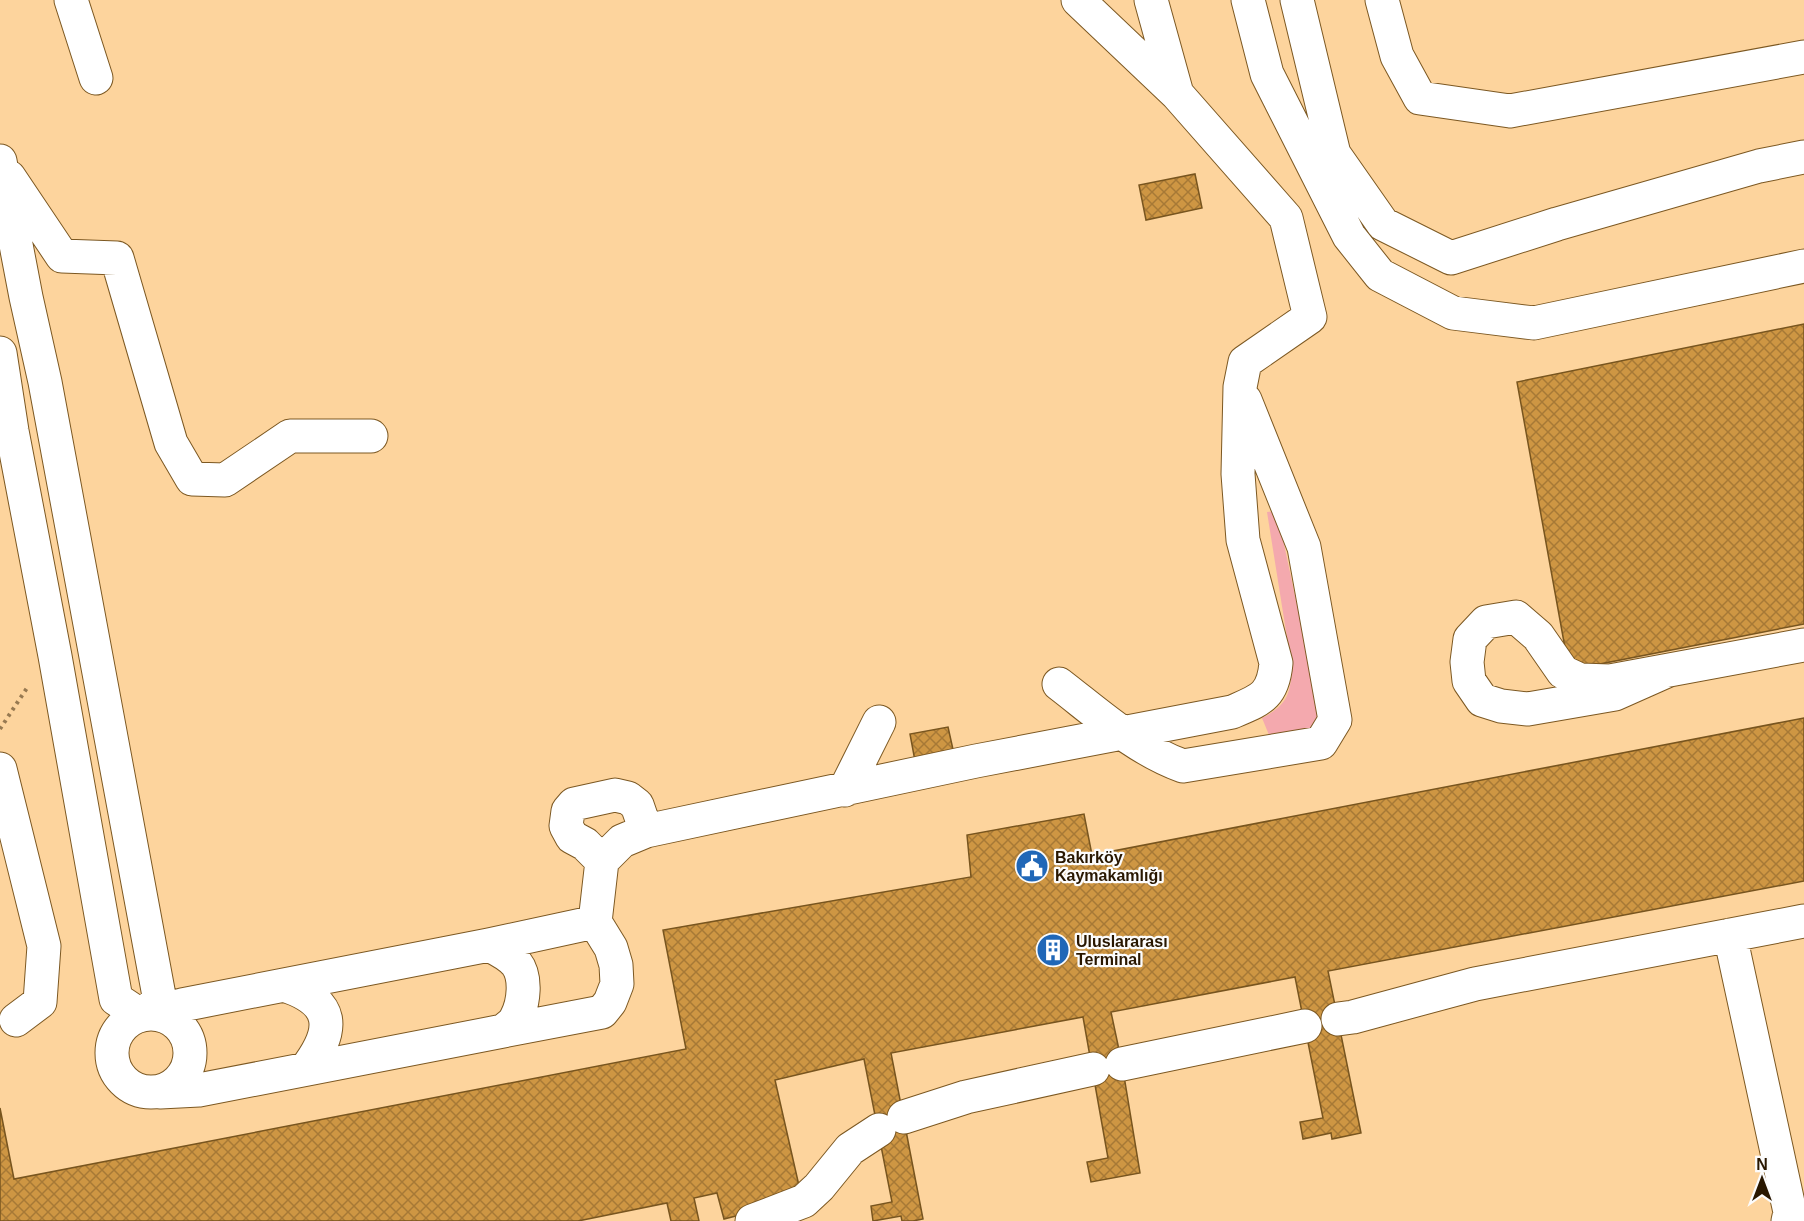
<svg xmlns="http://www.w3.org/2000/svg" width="1804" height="1221" font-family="Helvetica,sans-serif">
  <defs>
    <pattern id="building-cross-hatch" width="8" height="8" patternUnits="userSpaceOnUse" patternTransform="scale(1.5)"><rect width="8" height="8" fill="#ce9643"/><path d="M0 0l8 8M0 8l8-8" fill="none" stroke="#a77936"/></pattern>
  </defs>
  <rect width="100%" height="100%" fill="#fdd49d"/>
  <path fill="#f4a9ae" d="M1277,511l44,207 -5,10 -47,7 -7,-17c25,-13 28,-23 30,-49l-25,-157z"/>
  <path fill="url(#building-cross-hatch)" stroke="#78551f" stroke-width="1.5" d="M1195,174l7,34 -56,12 -7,-35z
    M1804,324v300l-235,46 -52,-288z
    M1804,718v163l-476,90 33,162 -29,6 -1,-6 -28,6 -3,-17 23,-4 -28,-141 -184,35 11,52 18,109 -49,9 -4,-20 21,-4 -25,-141 -192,36 32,166 -10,2h-11l-1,-5 -28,5 -2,-15 21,-4 -28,-143 -89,21 27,119 -78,20 -7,-26 -23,5 5,23h-28l-4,-18 -89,18h-578v-113l14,71 672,-130 -23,-119 308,-53 -4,-42 117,-21 8,41z
    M948,727l6,27 -39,7 -5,-27z"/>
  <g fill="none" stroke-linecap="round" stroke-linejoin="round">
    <g stroke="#7c5822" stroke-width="35">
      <path id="minor" d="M71,0l25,78
        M1151,0l26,94
        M1248,0l19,74 82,162 31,39 73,38 81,10 270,-57
        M1297,0l37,154 49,70 68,34 106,-34 202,-58 45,-9
        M1382,0l15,56 23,42 90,13 294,-54
        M0,161l26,136 19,85 115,619 -20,14
        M9,177l53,79 55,2 54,185 21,36 33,1 65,-44h81
        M0,353l12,78 43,225 61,343 24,16 42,-10 307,-60 106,-23
        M1669,670l-54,24 -87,15 -27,-3 -19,-6 -13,-19 -2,-19 3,-23 16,-17 30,-5 22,19 25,36 17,8 30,1 194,-36
        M1059,684c39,30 77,65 124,82l138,-23 14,-23 -31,-173 -59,-147
        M0,769l44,177 -4,56 -24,18
        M845,790l34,-68
        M602,861l-17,-17 -13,-7 -6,-11 2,-15 6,-7 41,-9 13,3 9,7 9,26
        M1730,935l60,277 -2,9
        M284,985c51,17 52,44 22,84
        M112 1053a39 39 0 1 1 78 0a39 39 0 1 1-78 0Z
        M1338,1019l15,-2 122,-33 329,-63
        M503,1031l99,-19 8,-10 7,-18 -1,-19 -5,-17 -16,-26 7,-61 20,-20 24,-10 330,-70 256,-49c28,-12 41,-15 44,-49l-33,-123 -5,-66 2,-87 5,-25 65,-45 -24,-99 -109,-124 -99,-94
        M1122,1064l183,-38
        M160,1092l39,-2 304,-59c5,-4 11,-8 13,-13 8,-15 11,-41 0,-55 -8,-9 -17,-13 -27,-18
        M904,1117l62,-20 127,-28
        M752,1221l52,-20 15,-14 31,-38 29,-19"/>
    </g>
    <path stroke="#977951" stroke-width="4" stroke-dasharray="3 4.5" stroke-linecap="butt" d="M0,729l27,-41"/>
    <use href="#minor" stroke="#fff" stroke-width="33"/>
  </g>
  <defs>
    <g id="civic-disc" transform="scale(1.725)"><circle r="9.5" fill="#2067b7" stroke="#fcfcfc"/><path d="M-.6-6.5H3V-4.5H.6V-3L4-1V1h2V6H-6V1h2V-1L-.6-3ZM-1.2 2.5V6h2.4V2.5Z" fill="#fff"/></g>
    <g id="building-disc" transform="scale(1.725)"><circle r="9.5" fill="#2067b7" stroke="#fcfcfc"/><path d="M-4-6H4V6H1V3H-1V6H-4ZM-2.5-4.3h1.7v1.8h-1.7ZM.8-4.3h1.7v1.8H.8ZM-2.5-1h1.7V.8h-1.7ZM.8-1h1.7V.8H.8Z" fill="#fff"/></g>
  </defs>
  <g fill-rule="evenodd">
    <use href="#civic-disc" x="1032" y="866"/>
    <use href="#building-disc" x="1053" y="950"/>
  </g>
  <g text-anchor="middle" stroke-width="4.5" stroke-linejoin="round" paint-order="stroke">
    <g font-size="16" font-weight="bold" fill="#291700" stroke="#fcfcfc" text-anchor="start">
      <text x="1055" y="863">Bakırköy<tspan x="1055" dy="18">Kaymakamlığı</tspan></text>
      <text x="1076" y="947">Uluslararası<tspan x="1076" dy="18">Terminal</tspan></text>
    </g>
  </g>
  <g transform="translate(1762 1179)" stroke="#fcfcfc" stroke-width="4.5" paint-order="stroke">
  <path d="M0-4.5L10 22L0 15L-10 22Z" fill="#291700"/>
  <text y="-9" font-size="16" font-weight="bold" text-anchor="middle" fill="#291700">N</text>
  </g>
</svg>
